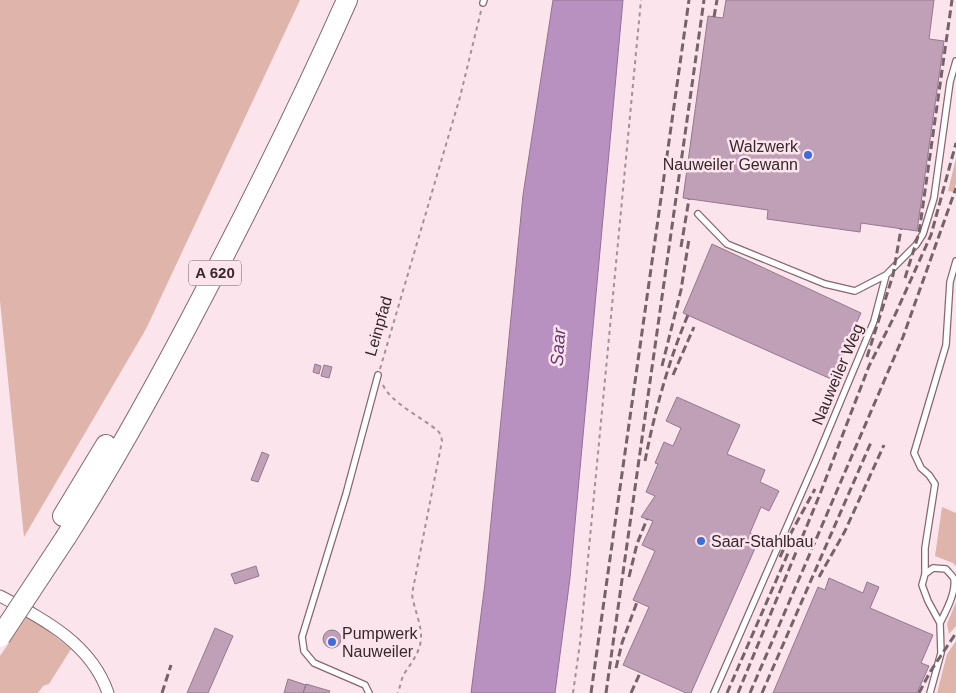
<svg xmlns="http://www.w3.org/2000/svg" width="956" height="693" font-family="Helvetica,sans-serif">
  <rect width="100%" height="100%" fill="#fce4ec"/>
  <path fill="#deb4ab" d="M0,0h300l-154,329 -122,208 -24,-236z
    M956,158v26l-3,8 -5,-1z
    M942,507l14,6v53l-3,-3 -18,-7z
    M956,602v24l-7,8 -2,-10z
    M28,615l43,34 -22,35 -6,2 -5,7h-38v-37z
    M956,641v52h-19l10,-39z"/>
  <path fill="#b891c1" stroke="#917295" d="M553,0h70l-53,578 -15,115h-84l14,-110 38,-388z"/>
  <path fill="#c0a0b6" stroke="#95788c" d="M726,0h208l-5,39 15,2 -27,190 -56,-8 -1,9 -93,-13 1,-9 -85,-12 25,-182 15,2z
    M712,244l149,69 -30,66 -148,-66z
    M315,364l6,2 -2,8 -6,-2z
    M324,365l8,2 -3,11 -8,-2z
    M677,397l63,28 -13,29 38,16 -5,12 19,9 -10,20 -8,-4 -11,26 10,4 -69,156h-5l-63,-28 26,-58 -16,-7 22,-49 -13,-6 11,-24 -12,-4 14,-21 -9,-4 12,-28 -3,-1 9,-21 9,4 8,-18 -15,-7z
    M262,452l7,3 -11,27 -7,-2z
    M256,566l3,10 -24,8 -4,-10z
    M829,578l34,15 4,-11 12,5 -9,21 63,27 -12,28 8,3 -12,27h-144l45,-106 7,3z
    M215,628l18,8 -25,57h-21z
    M323 639a9 9 0 1 1 18 0a9 9 0 1 1-18 0Z
    M288,679l18,6 -3,8h-19z
    M306,684l24,7 -1,2h-26z"/>
  <g fill="none" stroke-linecap="round" stroke-linejoin="round">
    <g stroke="#876571" stroke-width="8">
      <path id="lane" d="M483,3l1,-3
        M698,214l29,30 98,40 30,7 31,-16
        M925,574l8,-6 13,1c2,3 7,7 8,10 2,14 -8,32 -14,44l-12,-22 -6,-16 3,-11v-26l10,-64 -6,-9 -8,-7 -7,-15 32,-108 4,-63 6,-21
        M369,693l-4,-8 -51,-22 -10,-12 -2,-14 44,-143 32,-119
        M714,693l102,-233 58,-139 12,-46 30,-30 7,-11 11,-36 16,-116 6,-21
        M930,693l11,-40 -1,-30"/>
    </g>
    <g stroke="#876571" stroke-width="13">
      <path id="street" d="M0,596c43,23 91,47 108,97"/>
    </g>
    <g stroke="#876571" stroke-width="22">
      <path id="highway" d="M63,516l43,-71
        M66,537c52,-81 98,-166 142,-251 49,-94 96,-189 139,-286"/>
    </g>
    <path stroke="#a49097" stroke-width="2" stroke-dasharray="4 4" stroke-linecap="butt" d="M380,369l80,-272 21,-86
      M383,385c8,18 40,33 55,46l3,4 1,6 -30,153c2,16 10,30 9,46 -2,14 -10,23 -17,34 -3,6 -4,13 -6,19
      M573,693l7,-50 61,-643"/>
    <use href="#lane" stroke="#fff" stroke-width="5.5"/>
    <use href="#street" stroke="#fff" stroke-width="11"/>
    <use href="#highway" stroke="#fff" stroke-width="20"/>
    <path stroke="#756369" stroke-width="3" stroke-dasharray="8 4" stroke-linecap="butt" d="M714,17l3,-17
      M681,247l8,-48
      M905,278l14,-45 33,-233
      M867,357l26,-82 8,-46
      M662,366l19,-76 8,-51
      M673,375l21,-48
      M645,461c9,-47 24,-102 43,-146
      M780,557l11,-24 24,-44
      M629,577l8,-33 10,-25
      M819,577l26,-46 39,-86
      M616,668l6,-25 15,-41
      M162,693l9,-28
      M591,693l98,-693
      M606,693l98,-693
      M631,693l9,-20
      M727,693l62,-142
      M738,693l82,-199 49,-128 26,-51 36,-80 25,-92
      M750,693l153,-356 53,-149
      M762,693l110,-253
      M919,693l11,-21 26,-39"/>
    <g stroke="#876571" stroke-width="22" stroke-linecap="butt">
      <path id="highway-bridge" d="M0,637l66,-100"/>
    </g>
    <use href="#highway-bridge" stroke="#fff" stroke-width="20"/>
  </g>
  <g fill="#3f6cdd" stroke="#fce4ec" stroke-width="2">
    <circle cx="808" cy="155" r="5"/>
    <circle cx="701" cy="541" r="5"/>
    <circle cx="332" cy="642" r="5"/>
  </g>
  <g text-anchor="middle" stroke-width="5" stroke-linejoin="round" paint-order="stroke">
    <rect fill="#fce4ec" stroke="#726066" stroke-width="1" x="189" y="260.5" width="52" height="25" rx="4"/>
    <g font-size="15" font-weight="bold" fill="#37282d">
      <text x="215" y="278">A 620</text>
    </g>
    <g font-size="16" fill="#37282d" stroke="#fce4ec" text-anchor="start">
      <text x="798" y="152" text-anchor="end">Walzwerk<tspan x="798" dy="18">Nauweiler Gewann</tspan></text>
      <text x="711" y="547">Saar-Stahlbau</text>
      <text x="342" y="639">Pumpwerk<tspan x="342" dy="18">Nauweiler</tspan></text>
    </g>
    <g font-size="16" fill="#37282d" stroke="#fce4ec">
      <text transform="translate(378 326) rotate(-74)" y="6">Leinpfad</text>
      <text transform="translate(837 374) rotate(-67)" y="6">Nauweiler Weg</text>
    </g>
    <g font-size="18" font-style="italic" fill="#693875" stroke="#fce4ec">
      <text transform="translate(558 347) rotate(-86)" y="6">Saar</text>
    </g>
  </g>
</svg>
